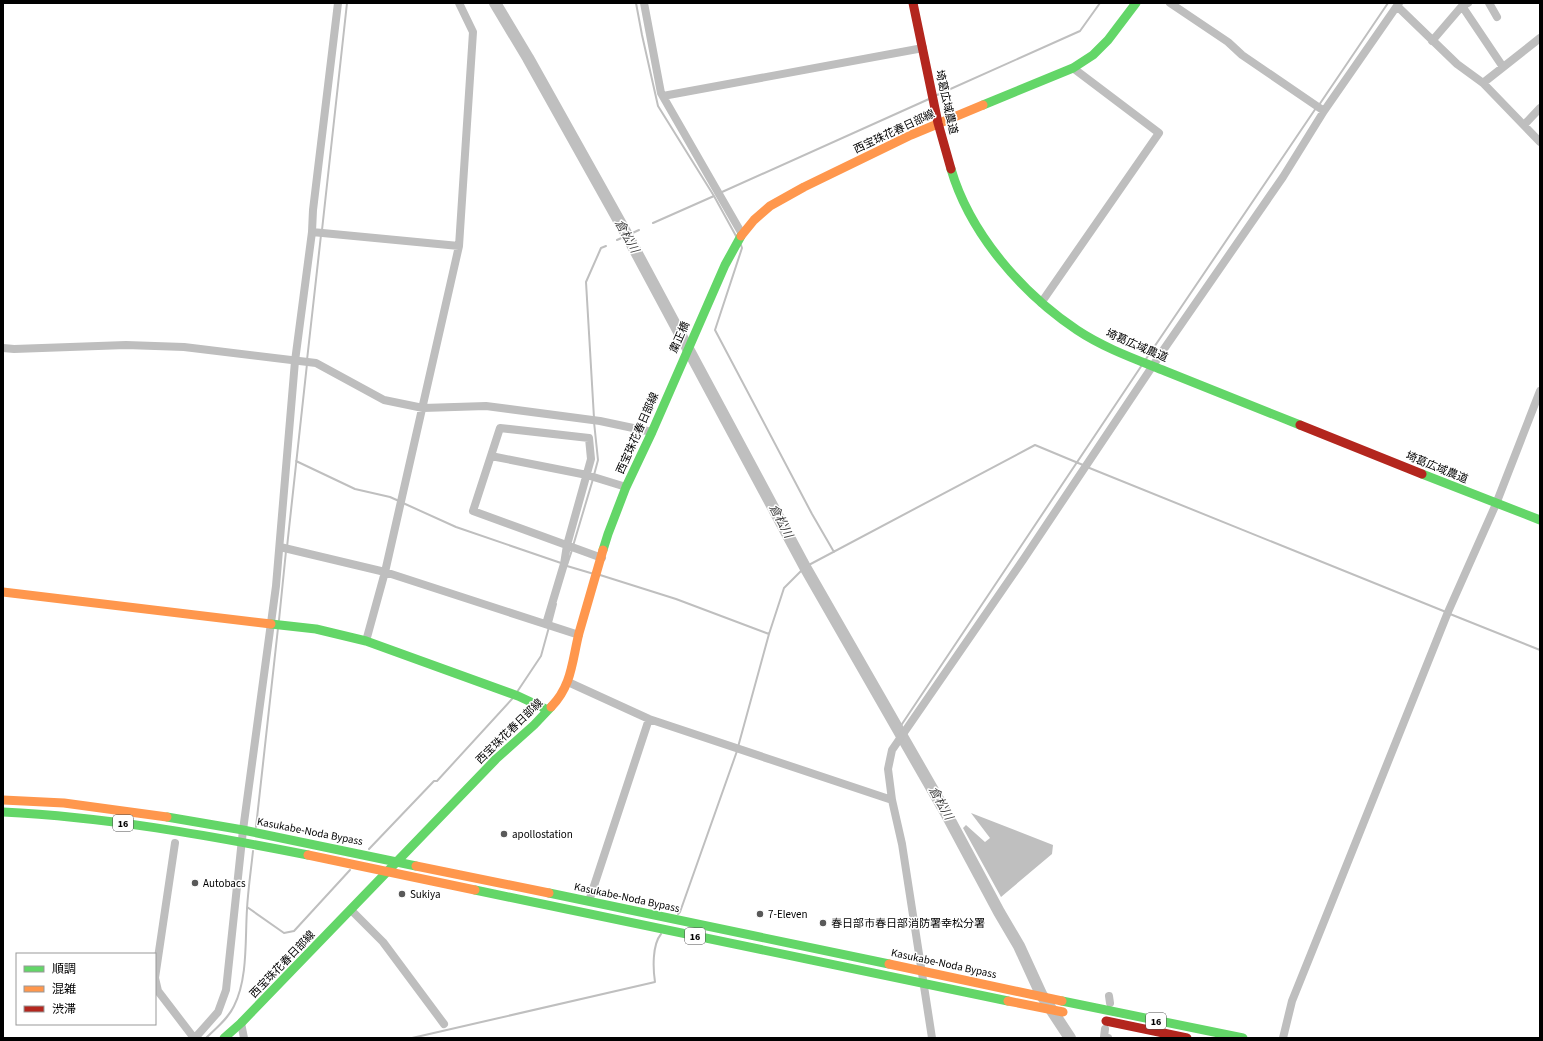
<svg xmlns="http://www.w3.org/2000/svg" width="1543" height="1041" font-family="'Source Sans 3','Noto Sans JP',sans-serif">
  <rect width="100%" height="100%" fill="#fff"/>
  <path fill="#bfbfbf" d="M971,813l82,32 -1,9 -51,43 -38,-69 3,-3 19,17 5,-4z"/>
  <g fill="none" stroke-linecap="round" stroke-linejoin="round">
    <path stroke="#bfbfbf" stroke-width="2" d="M636,3l6,32 16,71 56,90 22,40
      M937,95l143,-64 20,-28
      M1319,105l69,-102
      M722,192l207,-93
      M653,223l61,-27
      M322,230l25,-227
      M617,240l22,-10
      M741,245l1,3 -27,82 97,184 22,38
      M1146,359l170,-251
      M307,360l14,-125
      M594,418l-8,-136 15,-34 5,-2
      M296,461l59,28 35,8 9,4
      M1087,467l359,145
      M594,475l4,-15 -4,-38
      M403,503l53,24 105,36
      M573,546l20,-67
      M287,547l20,-183
      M567,565l5,-15
      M567,566l27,8
      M600,575l76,24 93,35
      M1450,614l90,36
      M279,620l7,-69
      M551,623l5,-19
      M517,692l24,-36 8,-29
      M898,730l244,-365
      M738,747l31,-113 15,-46 21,-21 230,-122 48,20
      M256,827l22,-199
      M369,849l65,-68h3l75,-82
      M247,907l37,26 10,-2 56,-61
      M678,914l2,-2 57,-161
      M206,1038c10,-10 22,-19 28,-32 14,-27 11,-67 13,-97 1,-19 4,-39 6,-58
      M412,1038l243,-56c-2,-13 -3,-37 6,-48"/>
    <path stroke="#bfbfbf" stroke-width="12" d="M495,3l33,55 99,177 178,332 141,246 53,99 20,34 22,48 29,44"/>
    <path stroke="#bebebe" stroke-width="8" d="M644,3l17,90 81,141
      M1170,3l58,39 14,13 82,56
      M1489,3l8,14
      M1397,6l60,58 26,19 57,59
      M1462,6l41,61
      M1432,41l30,-35 6,-3
      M1483,83l57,-45
      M663,96l260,-48
      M1524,125l16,-17
      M312,232l147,14
      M1041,303l118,-170 -86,-65
      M3,348l11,1 112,-4 58,2 132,16 68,37 39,8 63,-2 114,15 52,11
      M491,456l96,19 39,12
      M280,547l105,25 194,63
      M546,624l18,-60 3,-19 24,-86 -2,-21 -89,-10 -27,83 129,47
      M366,641l19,-69 74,-326 14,-214 -14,-29
      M568,682l81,37 243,81
      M175,843l-20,135 3,13 36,47
      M589,901l60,-182
      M351,910l32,32 61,82
      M1109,996l1,7
      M241,1023l3,15
      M1105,1029l-1,8 4,1
      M195,1038l23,-26 8,-22 17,-160 33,-244 19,-225 17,-129 1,-22 25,-207
      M932,1038l-30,-194 -10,-44 -4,-31 4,-19 131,-190 141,-211 119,-172 41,-66 75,-108
      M1283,1038l9,-37 33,-82 123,-307 48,-108 44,-113"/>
    <path stroke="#63d668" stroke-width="9" d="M983,105l90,-37 20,-13 15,-15 28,-37
      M951,169c19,65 71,124 126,161 27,18 58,29 88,41 45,18 90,36 135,54
      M1422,474l118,46
      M603,550l5,-16 18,-47 26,-55 73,-167 16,-29
      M271,624l45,5 50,12 152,55 30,14
      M3,812c103,5 204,23 305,43
      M167,817l76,13 173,36
      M475,890l533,111
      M549,893l340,71
      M1062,1001l181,37
      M224,1038l17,-15 255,-264 38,-34 17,-18"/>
    <path stroke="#ff974d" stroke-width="9" d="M741,236l13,-16 16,-14 34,-19 107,-52 72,-30
      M3,592l268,32
      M551,707c21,-21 21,-46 28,-74 8,-27 16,-55 24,-83
      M3,800l61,3 103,14
      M308,855l167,35
      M416,866l133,27
      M889,964l173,37
      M1008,1001l55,11"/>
    <path stroke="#b3261e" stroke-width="9" d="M913,3l25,120 13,46
      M1300,425l122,49
      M1106,1021l81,17"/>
  </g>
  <g fill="#595959" stroke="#fff" stroke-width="1.5">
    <circle cx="504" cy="834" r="4"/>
    <circle cx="195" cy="883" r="4"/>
    <circle cx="402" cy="894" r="4"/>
    <circle cx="760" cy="914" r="4"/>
    <circle cx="823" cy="923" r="4"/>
  </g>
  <g text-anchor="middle" stroke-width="3" stroke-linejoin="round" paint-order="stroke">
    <g fill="#fff" stroke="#4c4c4c" stroke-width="1">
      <rect x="113" y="815" width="20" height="16" rx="3"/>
      <rect x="685" y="928" width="20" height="16" rx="3"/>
      <rect x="1146" y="1013" width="20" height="16" rx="3"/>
    </g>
    <g font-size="10" font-weight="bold" fill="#000">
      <text x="123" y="827">16</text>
      <text x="695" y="940">16</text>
      <text x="1156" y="1025">16</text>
    </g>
    <g font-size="11" fill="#000" stroke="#fff">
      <text transform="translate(947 102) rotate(77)" y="4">埼葛広域農道</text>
      <text transform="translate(894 131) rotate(-25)" y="4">西宝珠花春日部線</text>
      <text transform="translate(679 337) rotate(-66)" y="4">粛正橋</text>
      <text transform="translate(1137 345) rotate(23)" y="4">埼葛広域農道</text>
      <text transform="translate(637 433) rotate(-66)" y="4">西宝珠花春日部線</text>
      <text transform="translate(1437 467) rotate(22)" y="4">埼葛広域農道</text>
      <text transform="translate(509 731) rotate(-44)" y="4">西宝珠花春日部線</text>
      <text transform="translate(310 831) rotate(11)" y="4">Kasukabe-Noda Bypass</text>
      <text transform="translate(627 897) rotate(12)" y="4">Kasukabe-Noda Bypass</text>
      <text transform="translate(944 963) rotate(12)" y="4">Kasukabe-Noda Bypass</text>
      <text transform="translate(282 964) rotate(-46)" y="4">西宝珠花春日部線</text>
    </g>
    <g font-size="11" fill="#000" stroke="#fff" text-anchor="start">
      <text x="512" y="838">apollostation</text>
      <text x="203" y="887">Autobacs</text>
      <text x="410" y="898">Sukiya</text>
      <text x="768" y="918">7-Eleven</text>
      <text x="831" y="927">春日部市春日部消防署幸松分署</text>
    </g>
    <g font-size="12" font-style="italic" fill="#444" stroke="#fff">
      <text transform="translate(627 236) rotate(61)" y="4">倉松川</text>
      <text transform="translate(781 521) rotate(62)" y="4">倉松川</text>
      <text transform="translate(941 803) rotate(61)" y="4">倉松川</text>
    </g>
  </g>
  <rect width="1543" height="1041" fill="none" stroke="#000000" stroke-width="8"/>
  <rect x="16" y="953" width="140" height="72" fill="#ffffff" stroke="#999999"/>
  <rect x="24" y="966" width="20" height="6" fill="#63d668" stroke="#999999"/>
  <text x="52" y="973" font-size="12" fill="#000000">順調</text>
  <rect x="24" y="986" width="20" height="6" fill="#ff974d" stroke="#999999"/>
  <text x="52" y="993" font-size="12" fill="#000000">混雑</text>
  <rect x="24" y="1006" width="20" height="6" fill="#b3261e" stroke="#999999"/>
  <text x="52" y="1013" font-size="12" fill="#000000">渋滞</text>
</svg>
